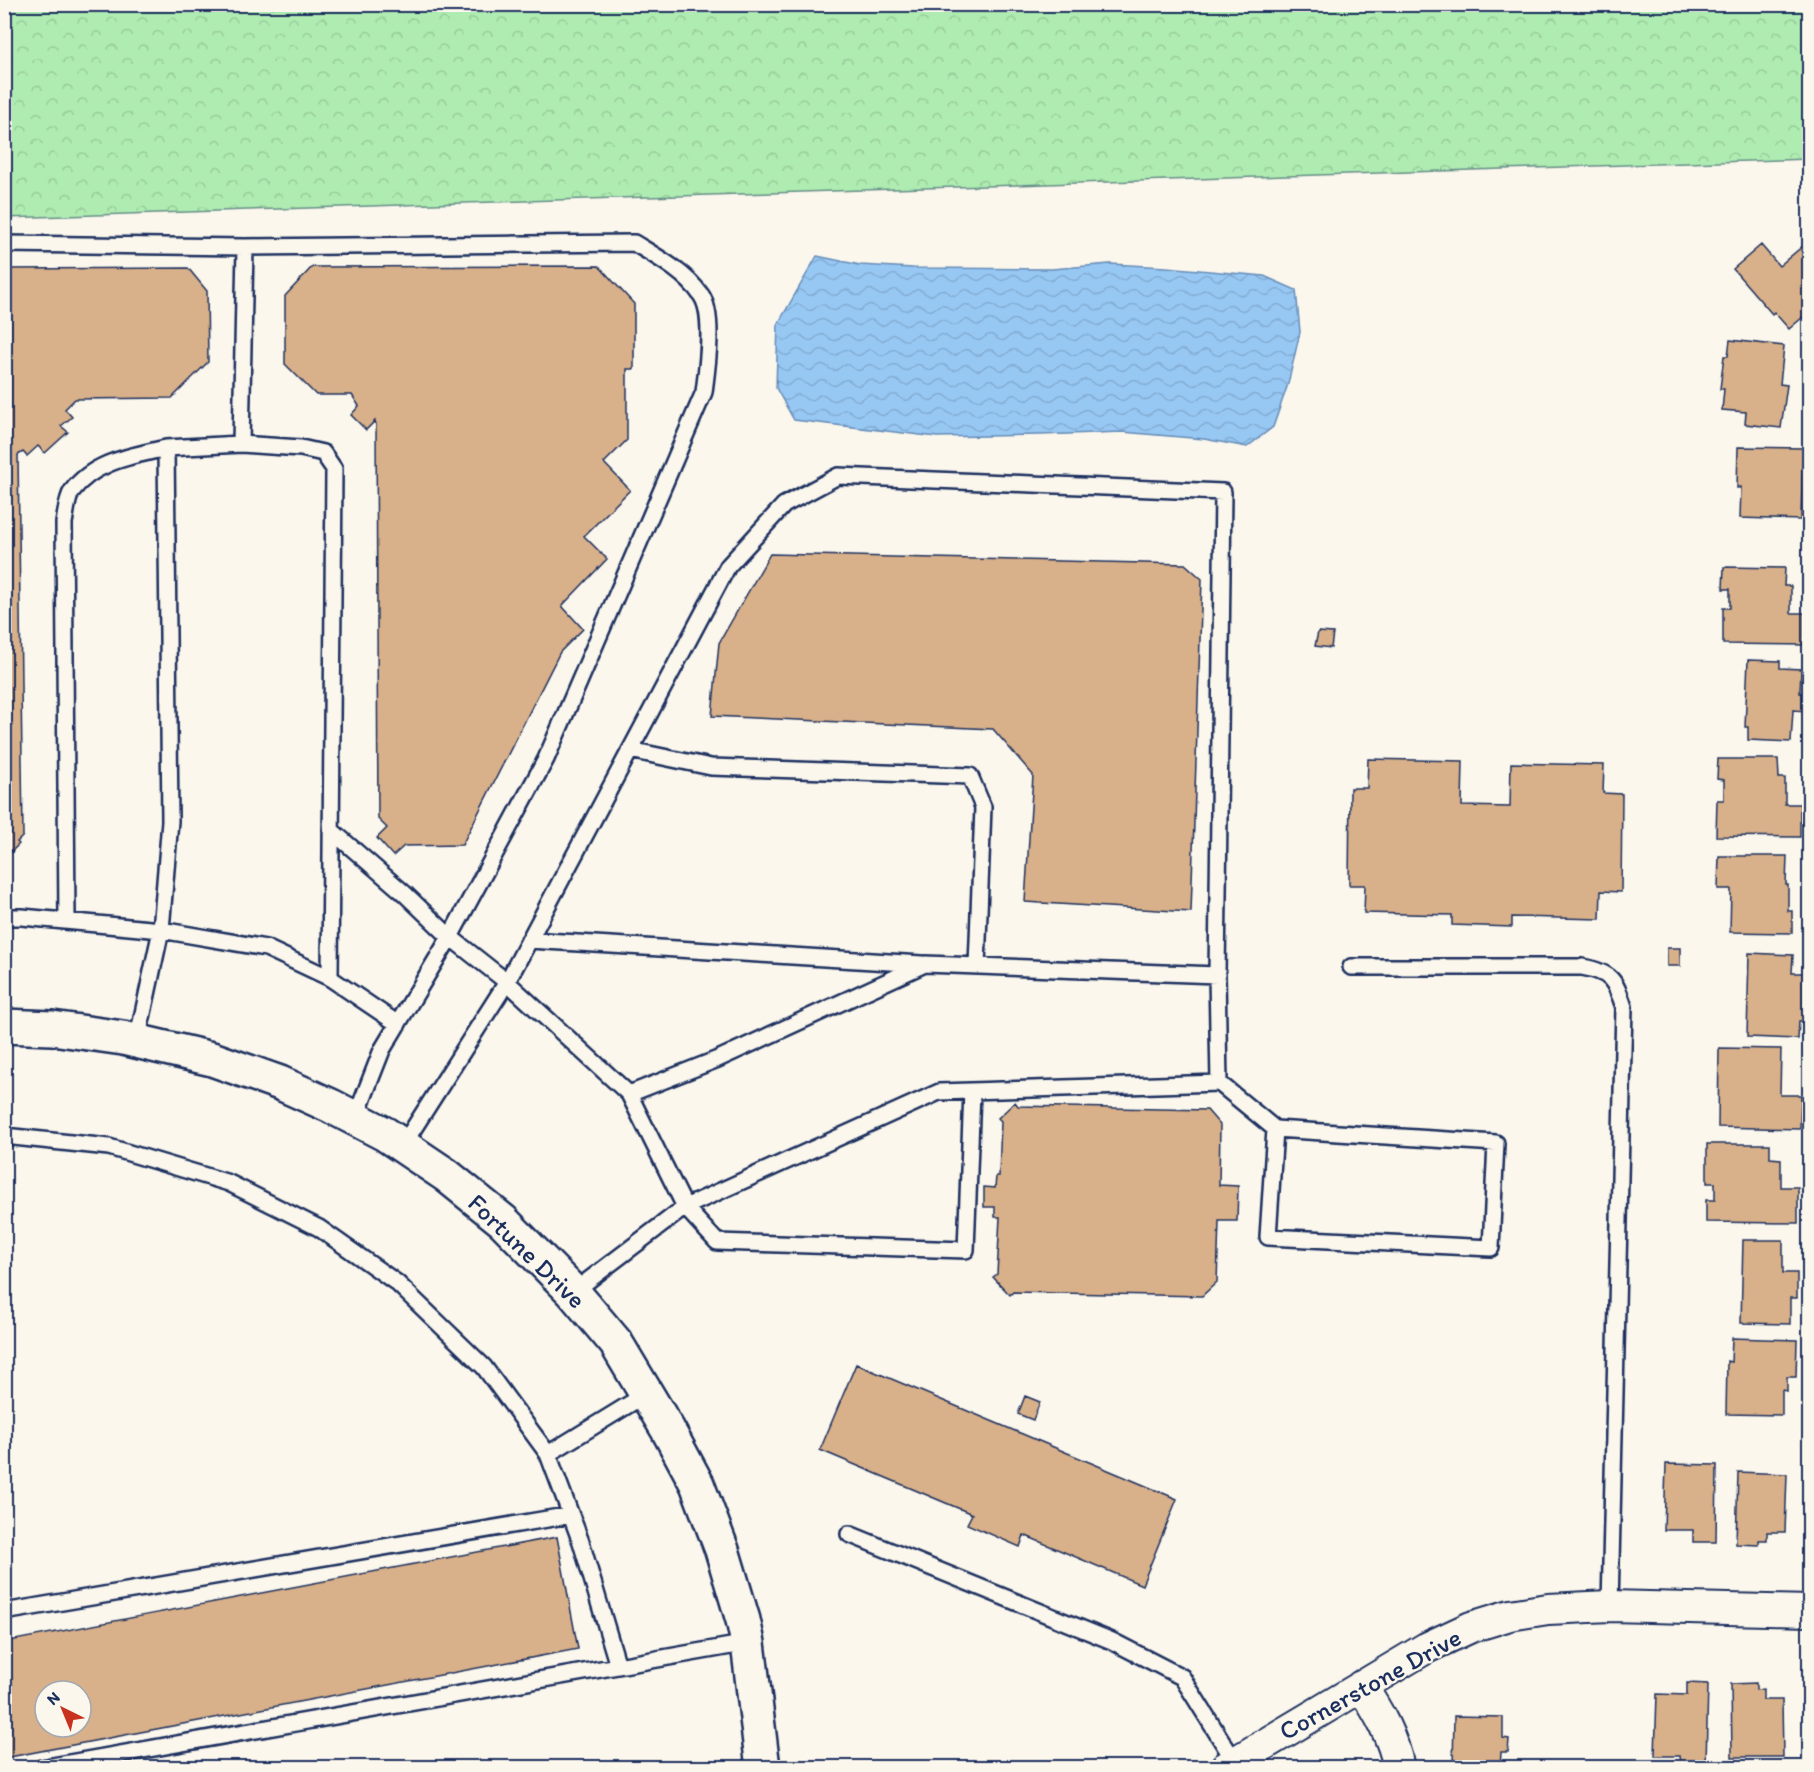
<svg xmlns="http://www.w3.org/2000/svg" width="1814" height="1772" font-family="Itim,sans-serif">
  <defs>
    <pattern id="forest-crowns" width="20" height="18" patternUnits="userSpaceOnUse" patternTransform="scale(1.5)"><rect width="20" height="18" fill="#afecb1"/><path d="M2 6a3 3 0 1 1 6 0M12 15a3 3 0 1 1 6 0" fill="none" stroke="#96cb9b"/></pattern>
    <pattern id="water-waves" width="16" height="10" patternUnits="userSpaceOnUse" patternTransform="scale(1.5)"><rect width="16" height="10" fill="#97c8f3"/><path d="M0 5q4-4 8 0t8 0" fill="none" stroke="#82acd3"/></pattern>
  </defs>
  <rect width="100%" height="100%" fill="#fbf7ec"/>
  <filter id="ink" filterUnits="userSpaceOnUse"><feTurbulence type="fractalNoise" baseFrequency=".0167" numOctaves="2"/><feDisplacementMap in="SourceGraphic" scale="12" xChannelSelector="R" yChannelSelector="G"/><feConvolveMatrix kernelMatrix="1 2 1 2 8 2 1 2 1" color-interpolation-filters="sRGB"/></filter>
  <g filter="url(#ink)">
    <path fill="url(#forest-crowns)" stroke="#658e88" stroke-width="1.5" d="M4,5h1805v154l-1804,59z"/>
    <path fill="url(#water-waves)" stroke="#658bb7" stroke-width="1.5" d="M817,256l43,9 53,3 139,1 58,-5 56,3 98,9 32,14 4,42 -12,52 -15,43 -26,20 -43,-8 -82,-7 -82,3 -103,2 -143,-17 -18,-32 2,-64z"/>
    <path fill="#d8b089" stroke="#1b2f5e" stroke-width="1.5" fill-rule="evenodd" d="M1810,240v71l-21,18 -15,-17 -2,2 -39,-45 28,-24 18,21z
      M599,266l35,38v65h-7v71l-23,23 26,27 -46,46 23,23 -45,47 21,23 -23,23 -98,193 -58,1 -11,10 -16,-18 10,-10 -9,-9 -2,-395 -1,-3 -9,9 -15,-15 8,-9 -7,-11h-36l-31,-31v-68l27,-29z
      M188,268l19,23 1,71 -36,36 -97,1 -10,10 7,8 -11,9 7,6 -23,21 -7,-7 -11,10 -4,-4 -5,3 5,381 -6,6 2,2 -15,15v-590z
      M1730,340l54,6 -4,38 7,1 -6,43 -36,-4 1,-12 -24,-2 2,-21h-4l4,-33h4z
      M1738,447l65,1 -2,72 -61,-2 1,-31 -4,1z
      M770,554l415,10 17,15 -11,333 -166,-10 8,-127 -40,-46 -281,-13 7,-73z
      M1724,567l61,1 -1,18h7v27h14v32l-82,-1v-36h7v-19h-7z
      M1318,632l15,1 -2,15 -16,-2z
      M1748,660l32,1v7l21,1 -1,24h8l-1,18 -14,-1 -2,32 -43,-2v-13h-3z
      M1368,759l95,2 -1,45 48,1 1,-44 93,2 -1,28 19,1 -1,98 -20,-1 -1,28 -88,-2v10l-60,-2v-10l-88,-2 1,-28h-16l1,-97h17z
      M1718,759h60l1,19h6v26h15v33l-84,-1 1,-36h7v-20l-7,-1z
      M1719,856h68l-1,29h2v26h4v22l-62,-1 1,-43h-13z
      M1667,948h13v18h-13z
      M1749,953l44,2 -1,18h15l-1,48h-7l-1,18 -51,-2z
      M1719,1048l62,1 -1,46h21l-1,34 -82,-2z
      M1015,1102l3,4 189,4 13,15 -1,60 19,1 -1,35h-18l-2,61 -15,14 -189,-4 -3,3 -17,-18 4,-3 3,-57h-5v-10h-11v-20l11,1 1,-12h3l2,-55 -3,-3z
      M1707,1144h63v14l11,1v28h17v36l-92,-1v-22h9v-17h-8z
      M1743,1240h40v33h14v25h-7v26l-49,-1z
      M1732,1338l65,2 -1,37h-9v14l-5,-1v25l-56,-1 1,-53 4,1z
      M856,1364l321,135 -35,86 -118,-50 -4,12 -53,-23 5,-10 -152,-64z
      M1025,1396l15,6 -7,18 -15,-6z
      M1666,1464l51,1 -1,77h-23v-12h-29z
      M1738,1472l49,2 -2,58h-18v8h-8v5l-23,-1z
      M557,1537l21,112 -574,109v-116zM45,1691h36v36h-36z
      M1687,1683l21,1 -2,79h-25l-1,-7h-25l2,-62 30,1z
      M1756,1683v7l7,-1v11h19l1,57h-51l-1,-73z
      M1454,1716l49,1v21l6,1 -1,13h-7l-1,16h-47z"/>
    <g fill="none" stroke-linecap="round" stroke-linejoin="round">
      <g stroke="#1b2f5e" stroke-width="20">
        <path id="lane" d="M4,244l241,3 389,-4c23,14 51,29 67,52 14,19 6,74 3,97l-158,367 -96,178 -68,113 -27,69
          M241,444l60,4 22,5 11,16 -4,509
          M630,750l81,17 259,9 13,31 -6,159
          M331,830l73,63 46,44 57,45 -104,163
          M4,917h18l139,13 105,18 64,30 68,46
          M67,921l-3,-398c2,-10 3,-25 8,-32 22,-30 61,-35 94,-43
          M529,940l393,24
          M1351,967h231c29,5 33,13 42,40l-14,599
          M1217,975l6,-483 -385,-16 -54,29 -56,61 -221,416 122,112 89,-35 207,-95 292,11 2,108
          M137,1041l24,-111 9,-109 -4,-373 75,-4 4,-197
          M629,1094l56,113 32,35 249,8 6,-159
          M4,1136l105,11 120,36 90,45 78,55 87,84 64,87 33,88 37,124
          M573,1292l112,-85 254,-115 280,-9 56,46 -7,108 223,11 5,-105 -221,-14
          M548,1454l98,-60
          M849,1534l263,107 70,36 53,85
          M4,1612l567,-97
          M41,1768l707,-125"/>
      </g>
      <g stroke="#1b2f5e" stroke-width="34">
        <path id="street" d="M1361,1686c17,25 32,51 38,82
          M1225,1768l201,-120 45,-21 39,-12 38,-6 62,-3 200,5"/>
      </g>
      <g stroke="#1b2f5e" stroke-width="38">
        <path id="secondary" d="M4,1026l48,2 71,10 89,21 68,24 51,23 54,28 61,41 57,46 70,71 43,51 52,87 29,54 25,66 21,70 5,23 15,125"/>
      </g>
      <use href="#lane" stroke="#fbf7ec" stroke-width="15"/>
      <use href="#street" stroke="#fbf7ec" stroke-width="30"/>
      <use href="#secondary" stroke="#fbf7ec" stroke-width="33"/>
    </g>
  </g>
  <g text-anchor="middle" stroke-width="4.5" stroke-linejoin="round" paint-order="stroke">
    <g font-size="26" fill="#1b2f5e" stroke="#fbf7ec">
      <text transform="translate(527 1251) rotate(44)" y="9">Fortune Drive</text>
      <text transform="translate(1370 1684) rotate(-29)" y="9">Cornerstone Drive</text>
    </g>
  </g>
  <rect width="1814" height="1772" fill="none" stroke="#fbf7ec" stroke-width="24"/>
  <rect x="12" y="12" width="1790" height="1748" fill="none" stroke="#1b2f5e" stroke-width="2" filter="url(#ink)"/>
  <g transform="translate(63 1709) rotate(317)"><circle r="28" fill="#fbf7ec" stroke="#a1a7b3" stroke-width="1.5"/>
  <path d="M0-4.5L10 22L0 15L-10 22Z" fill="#c8321e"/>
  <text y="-9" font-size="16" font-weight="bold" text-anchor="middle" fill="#1b2f5e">N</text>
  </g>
</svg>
